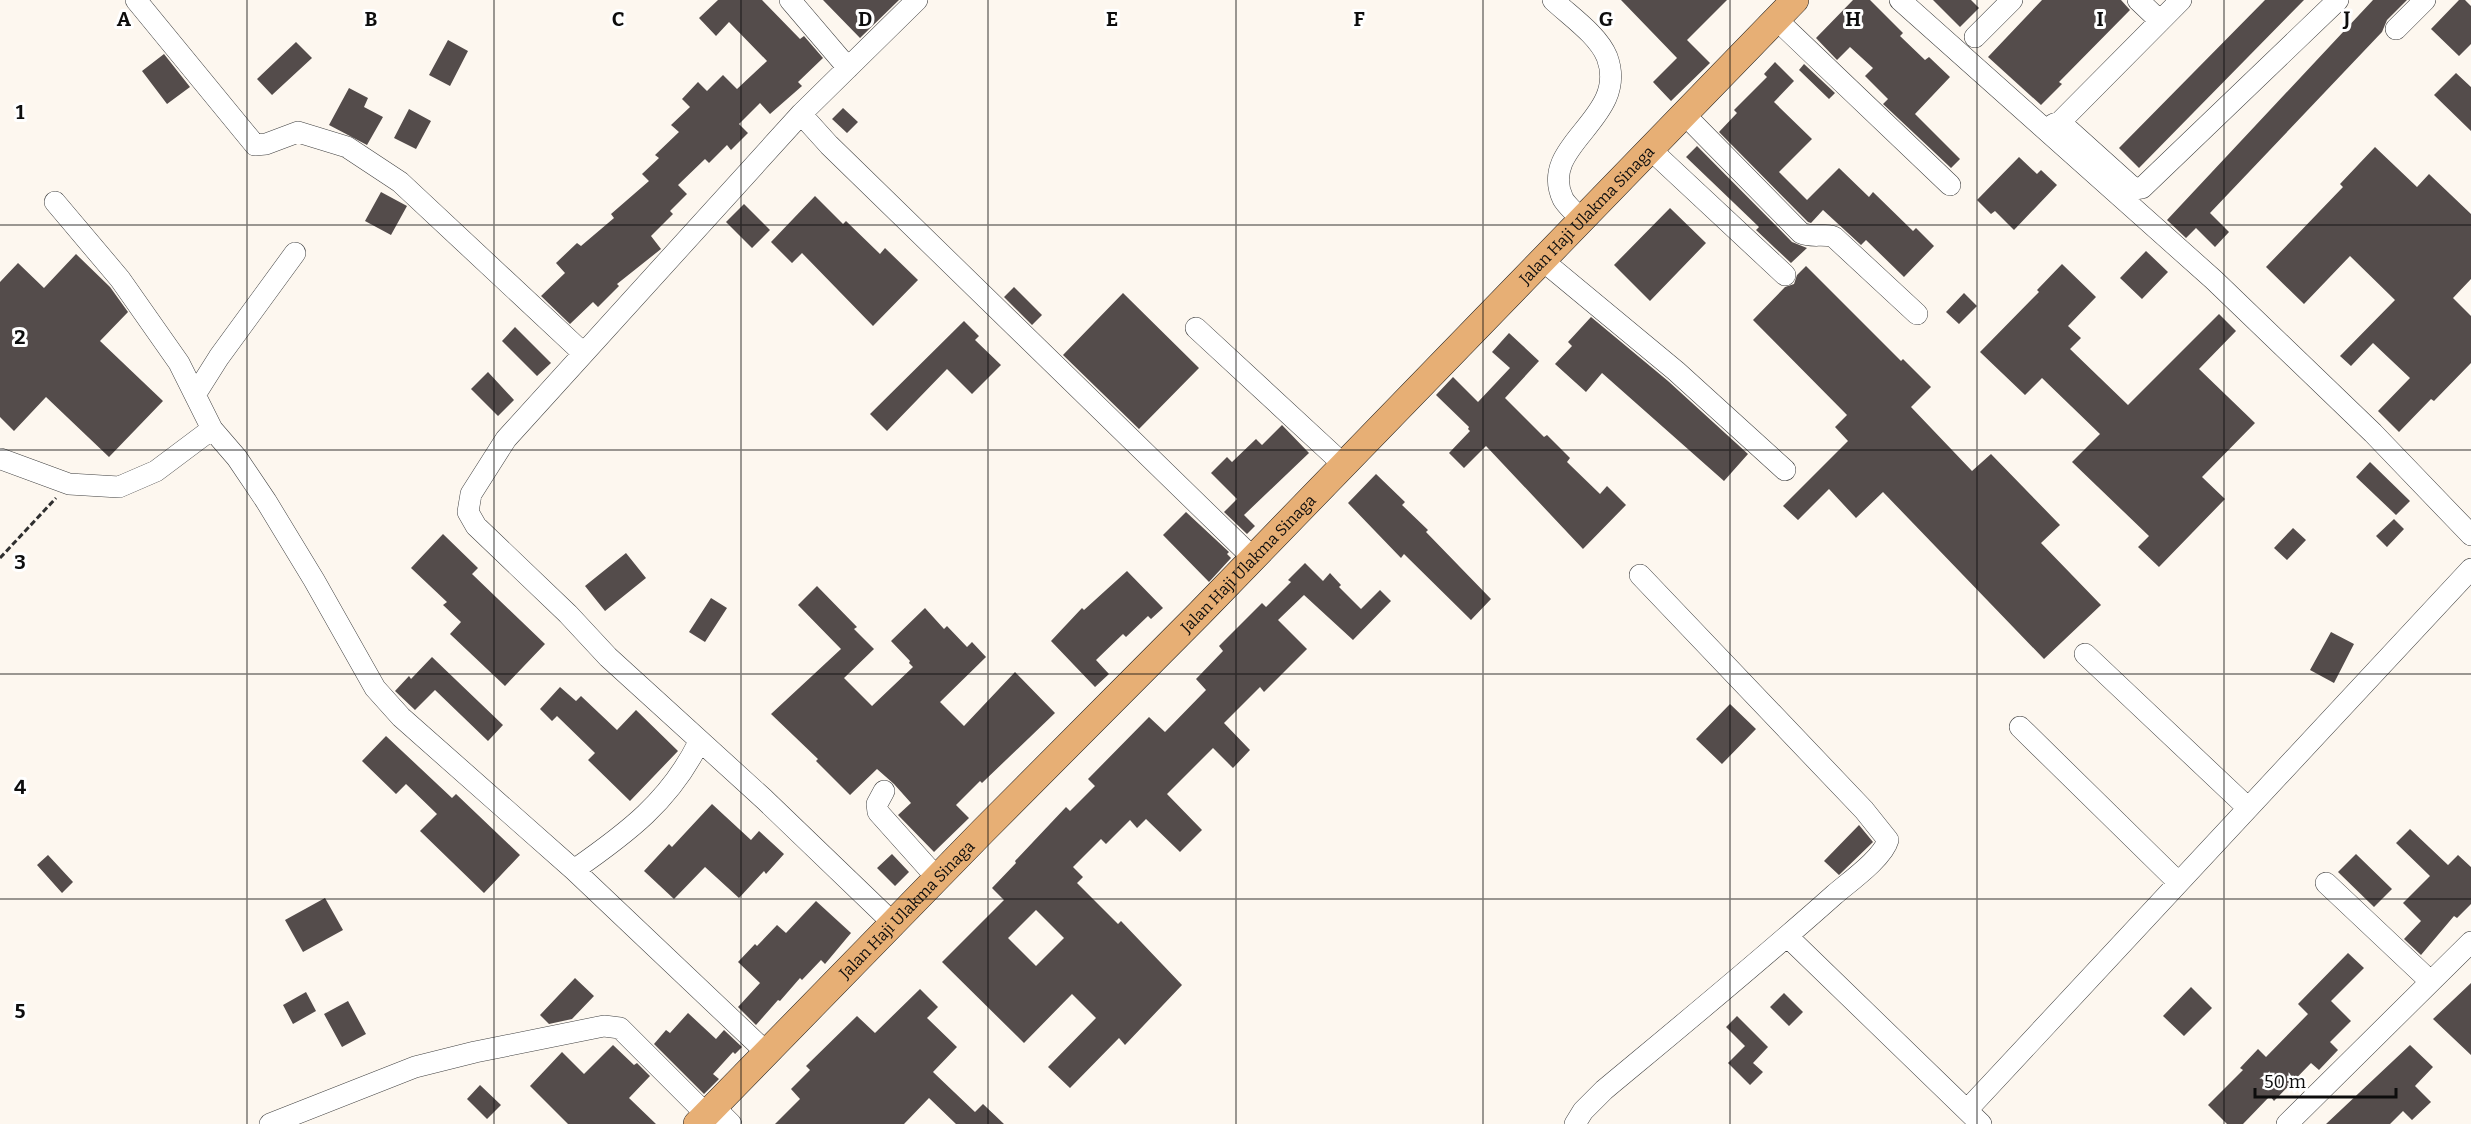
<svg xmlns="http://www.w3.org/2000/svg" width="2471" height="1124" font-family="Bitter,serif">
  <rect width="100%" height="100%" fill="#fdf7ef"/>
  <path fill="#544c4b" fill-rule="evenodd" d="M718,0h44l38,39 4,-3 19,22 -25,24 4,4 -32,28 -10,-11 -21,21 9,9 -17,17 -4,-5 -18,18 -4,-4 -27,26 9,9 -17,17 3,3 -22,22 10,13 -44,35 2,2 -21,21 -5,-5 -23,22 -29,-28 24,-23 -9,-10 21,-20 4,3 33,-28 -3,-4 38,-33 -7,-7 17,-16 -4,-3 24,-23 -8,-7 19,-18 -8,-8 16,-17 9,9 16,-16 14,14 30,-28 -38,-39 -13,14 -17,-18z
    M823,0h76l-39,38z
    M1621,0h106l-40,40 23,23 -39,38 -18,-19 24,-24z
    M1853,0h17l33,33 -3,3 25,24 4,-3 21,20 -35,37 45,45 -9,9 -68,-64 5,-5 -23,-23 8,-8 -23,-21 -13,13 -21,-22z
    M1933,0h38l8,8 -19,19z
    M2042,0h79l9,10 -71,72 3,2 -21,21 -53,-48z
    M2265,0h39l-165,168 -20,-20z
    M2373,0h34l-20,20 -5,12 -172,181 19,19 -14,15 -19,-19 -10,10 -19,-18z
    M2459,0h6l6,6v38l-12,12 -28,-27z
    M448,40l20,11 -18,35 -21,-11z
    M296,42l16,16 -40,37 -15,-16z
    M164,54l26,33 -23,17 -25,-33z
    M1775,62l19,19 -20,21 38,37 -33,33 28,28 32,-32 30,29 4,-5 40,39 3,-3 18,18 -30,31 -38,-37 -5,5 -38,-35 -12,13 -3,-1 -89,-90 18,-19 -3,-3 33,-33 -3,-3z
    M1804,64l31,29 -6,6 -30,-29z
    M2456,73l15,14v44l-37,-36z
    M349,88l19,10 -4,9 19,10 -16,28 -38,-20z
    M843,108l15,14 -11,11 -15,-14z
    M409,109l22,12 -15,28 -22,-11z
    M1697,146l95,96 15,6 -16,15 -35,-33 3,-3 -73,-70z
    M2375,147l42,40 12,-13 42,40v65l-18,19 18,18v47l-37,38 -3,-2 -32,33 -21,-21 32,-33 -37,-35 -22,23 -11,-10 55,-56 -45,-44 -46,48 -38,-37 77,-80 -3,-3z
    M2019,157l18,17 4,-4 16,15 -43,45 -19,-19 -4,3 -14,-14z
    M381,192l26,14 -16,29 -26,-14z
    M815,196l28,28 3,-3 34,33 5,-6 33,32 -45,46 -71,-73 -10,10 -21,-21z
    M744,204l26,26 -18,18 -26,-26z
    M1670,208l36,35 -56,58 -36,-36z
    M2146,251l22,21 -26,27 -22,-21z
    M76,254l34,33 18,25 -28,29 63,60 -54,56 -63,-60 -32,34 -14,-14v-135l18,-19 26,25z
    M2062,264l34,33 -28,29 13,12 -11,11 58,56 91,-91 17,17 -37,38 56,54 -53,54 23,22 -66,68 -21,-20 11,-11 -77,-74 28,-28 -58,-56 -17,17 -45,-43 59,-60 -2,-2z
    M1806,266l95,95 2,-2 28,28 -20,20 61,64 19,-17 69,71 -19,18 60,62 -57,54 -161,-167 -27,26 -27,-29 -31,31 -15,-14 65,-65 -13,-14 12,-12 -94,-95 32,-33 9,-3 3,-9z
    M1014,287l28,28 -10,10 -28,-28z
    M1123,293l76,75 -60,61 -76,-74z
    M1964,293l13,13 -18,18 -13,-12z
    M1591,317l77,64 80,73 -24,27 -122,-108 -16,19 -31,-28 17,-18 -4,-4z
    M964,321l15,15 -4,4 26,25 -29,29 -25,-25 -60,62 -17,-17z
    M515,327l36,36 -14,13 -35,-35z
    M1509,333l30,28 -34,37 39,39 3,-2 23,23 -3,4 33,32 7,-8 19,19 -43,44 -97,-103 -22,22 -15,-15 21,-22 -2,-2 1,-2 -33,-32 17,-18 25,25 32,-34 -18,-16z
    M488,372l26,28 -16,16 -27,-27z
    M1282,425l27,28 -65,62 11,11 -8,8 -23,-22 13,-13 -26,-26 16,-16 5,5 24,-23 6,6z
    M2370,462l40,39 -14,14 -40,-38z
    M1376,474l29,28 -3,3 26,25 -2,2 65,67 -20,21 -67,-66 -3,4 -53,-55z
    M1186,512l43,40 -2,2 4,4 -22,24 -46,-47z
    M2394,519l10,10 -17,18 -11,-11z
    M2293,528l13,12 -19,20 -13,-12z
    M443,534l35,34 -6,6 73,70 -40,42 -55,-52 11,-12 -18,-17 4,-3 -36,-34z
    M626,553l20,25 -41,33 -20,-25z
    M1305,563l18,18 7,-8 11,12 -2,2 22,22 19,-19 11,11 -38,39 -49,-45 -26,25 29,29 -43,43 -4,-5 -36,36 26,27 -17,18 -20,-20 -46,46 35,36 -22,22 -34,-33 -9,9 -7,-8 -24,24 -5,-5 -28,28 10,10 -6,6 41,41 3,-3 61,64 -57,60 -6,-7 -49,50 -22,-21 48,-49 -24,-24 -48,49 -82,-81 62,-62 -12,-12 24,-25 -1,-2 51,-54 4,4 25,-25 -7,-7 61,-62 16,15 41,-42 -10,-11 27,-28 -4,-5 43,-43 4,4 25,-25 -3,-2zM1036,910l28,28 -28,28 -28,-28z
    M1127,571l36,37 -12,11 -3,-3 -22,21 -3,-3 -27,26 13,14 -14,13 -44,-46 31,-33 2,2z
    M817,586l40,41 -3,2 20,20 -30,29 28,28 41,-39 -4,-4 1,-2 -19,-20 34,-33 19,21 3,-3 20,21 5,-5 14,15 -46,45 24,24 51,-54 40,41 -73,70 -2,-2 -24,24 13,13 -35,34 -36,-37 13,-12 -17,-19 -17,-15 -27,26 -34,-34 2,-2 -47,-45 70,-65 -43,-44z
    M711,598l16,10 -22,34 -16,-10z
    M2331,632l23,12 -20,39 -24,-13z
    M432,657l71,68 -15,16 -53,-51 -20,20 -20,-19 14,-15 2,3z
    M560,687l16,14 5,-5 36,34 19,-20 42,41 -48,50 -42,-41 7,-7 -38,-37 -5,5 -12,-12z
    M1730,704l26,25 -34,35 -26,-25z
    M386,736l66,62 4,-4 64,61 -36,38 -64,-62 17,-17 -31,-30 -10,10 -34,-33z
    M712,804l39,36 8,-9 25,23 -18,20 -2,-3 -25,27 -34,-31 -31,32 -30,-28 25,-27 3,3z
    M1859,825l14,17 -34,33 -15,-14z
    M2410,829l38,36 10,-10 13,12v37l-14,14 -3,-2 -33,39 -17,-16 17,-18 -18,-18 27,-27 -34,-33z
    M892,854l17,18 -14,14 -18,-18z
    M2356,854l36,35 -18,18 -36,-35z
    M48,855l25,27 -11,11 -25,-28z
    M325,898l18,32 -40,22 -18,-32z
    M816,901l35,32 -26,31 -4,-4 -19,20 -2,-2 -20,23 -2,-1 -22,25 -18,-18 22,-24 -22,-21 17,-18 2,2 20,-21 9,8z
    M2348,953l16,15 -33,33 20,20 -21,21 8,8 -19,20 -8,-7 -37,38 -4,-5 -27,28h-16l-19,-19 35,-35 -3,-2 18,-19 8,8 42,-43 -10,-10z
    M575,978l19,18 -22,23 -23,5 -9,-9z
    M2471,983v72l-38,-36z
    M2191,987l21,21 -28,28 -21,-20z
    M920,989l18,18 -11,11 30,29 -24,25 42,40 8,-8 21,20h-48l-27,-26 -25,26h-129l25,-25 -9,-10 19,-19 -4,-4 51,-50 18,17z
    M306,992l10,19 -23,13 -10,-19z
    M1784,993l19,19 -14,14 -19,-19z
    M348,1001l18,33 -24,13 -18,-33z
    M688,1013l28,26 8,-9 18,17 -7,7 -2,-2 -20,22 6,5 -15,15 -50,-50 12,-14 4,3z
    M1737,1016l31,31 -15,16 10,9 -13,13 -22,-22 17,-17 -19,-19z
    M613,1045l21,20 3,-2 13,13 -21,22 27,26h-88l-38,-38 32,-34 22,22z
    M2410,1045l23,22 -18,19 16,16 -19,18 -9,-9 -13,13h-64z
    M480,1085l21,20 -14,14 -20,-20z"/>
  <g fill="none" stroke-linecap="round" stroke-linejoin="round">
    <g stroke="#404040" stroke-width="22">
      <path id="minor" d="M136,0l119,145 11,-1 32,-12 49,15 53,35 183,171
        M790,0l58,68
        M917,0l-116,114 28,31 423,412
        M1553,0c17,16 45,35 54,57 23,62 -70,87 -44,142 4,7 13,14 18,21
        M1900,0l314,280 159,153 98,102
        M2138,0l22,21
        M1776,19l174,166
        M2396,29l29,-29
        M1975,37l37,-37
        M801,114l-295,325 -35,55 -3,18 8,14 92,88 40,43 156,142 130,125
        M1684,114l117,119c11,5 22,0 33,4l83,77
        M2060,122l70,63 6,4 6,-1 196,-188
        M2054,124l6,-2 121,-122
        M1650,149l135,126
        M55,202l65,77 59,84 33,66 25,29 29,43 48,79 61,108 26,29 173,153 193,183
        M1542,260l134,111 109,99
        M1196,328l147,136
        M195,395l24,-38 76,-104
        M1,459l68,25 50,3 37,-16 56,-42
        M2085,654l162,153
        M2020,727l158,155
        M884,791l-7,13 1,8 59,66
        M574,870c53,-37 96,-69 125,-128
        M2326,883l104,98
        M1788,937l193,187
        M714,1107l17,17
        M1967,1110l504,-541
        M270,1124l145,-57 60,-15 129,-26 16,2 86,86
        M1575,1124l8,-13 21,-21c77,-64 155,-128 230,-195 15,-13 49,-37 54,-55l-24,-30 -224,-235
        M2287,1124l184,-182"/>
    </g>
    <g stroke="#1e1e1e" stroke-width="28">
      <g id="major">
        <path id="s1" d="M697,1124l286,-293 216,-217 596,-614"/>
      </g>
    </g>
    <path stroke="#2f2f2f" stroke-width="3" stroke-dasharray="6 3" stroke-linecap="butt" d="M0,558l56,-60"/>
    <use href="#minor" stroke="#fff" stroke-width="21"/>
    <use href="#major" stroke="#e7af75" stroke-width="27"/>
  </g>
  <path fill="none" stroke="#0d0d0d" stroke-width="1.5" stroke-opacity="0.55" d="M247,0v1124M494,0v1124M741,0v1124M988,0v1124M1236,0v1124M1483,0v1124M1730,0v1124M1977,0v1124M2224,0v1124M0,225h2471M0,450h2471M0,674h2471M0,899h2471"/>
  <g text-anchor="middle" stroke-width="6" stroke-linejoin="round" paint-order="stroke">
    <g font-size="16" fill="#0d0d0d" stroke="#fff">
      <text dy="6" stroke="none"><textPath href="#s1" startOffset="1272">Jalan Haji Ulakma Sinaga</textPath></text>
      <text dy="6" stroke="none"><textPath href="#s1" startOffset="786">Jalan Haji Ulakma Sinaga</textPath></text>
      <text dy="6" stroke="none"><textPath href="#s1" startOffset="300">Jalan Haji Ulakma Sinaga</textPath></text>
    </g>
  </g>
  <g font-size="20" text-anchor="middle" font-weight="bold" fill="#0d0d0d" stroke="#fff" stroke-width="6" stroke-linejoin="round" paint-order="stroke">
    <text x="124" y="26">A</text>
    <text x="371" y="26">B</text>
    <text x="618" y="26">C</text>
    <text x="865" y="26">D</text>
    <text x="1112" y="26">E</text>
    <text x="1359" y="26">F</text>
    <text x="1606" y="26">G</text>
    <text x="1853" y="26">H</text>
    <text x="2100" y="26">I</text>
    <text x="2347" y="26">J</text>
    <text x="20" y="119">1</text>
    <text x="20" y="344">2</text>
    <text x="20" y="569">3</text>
    <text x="20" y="794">4</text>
    <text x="20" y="1018">5</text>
  </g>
  <path d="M2255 1088v9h141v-9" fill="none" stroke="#0d0d0d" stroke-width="3"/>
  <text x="2264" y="1088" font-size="18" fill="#0d0d0d" stroke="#ffffff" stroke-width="4.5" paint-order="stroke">50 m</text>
</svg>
